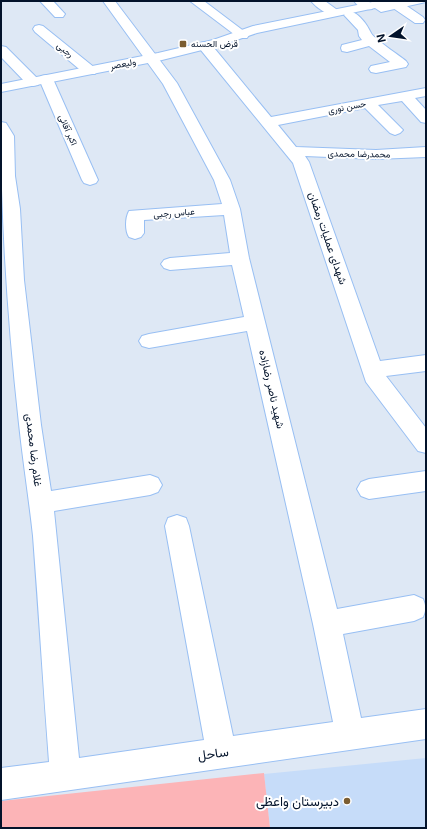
<svg xmlns="http://www.w3.org/2000/svg" width="427" height="829" font-family="Inter,Vazirmatn,sans-serif">
  <rect width="100%" height="100%" fill="#dee8f5"/>
  <path fill="#c6dcf9" d="M426,758v70h-156l-6,-54z"/>
  <path fill="#fcb4b7" d="M264,773l6,55h-269v-27z"/>
  <g fill="none" stroke-linecap="round" stroke-linejoin="round">
    <g stroke="#98bff3" stroke-width="2">
      <path id="minor" d="M40,1h13l12,13 -2,3h-8z
        M103,1h12l62,82 53,97 10,29 9,49 88,351 77,-14 9,4c3,7 3,11 0,18l-9,4 -71,13 18,84 65,-9v30l-425,61v-32l48,-6c-6,-75 -10,-151 -16,-226 -4,-37 -10,-74 -14,-112 -11,-100 -18,-201 -18,-302l5,1 8,13 1,40 5,33 4,71 17,145 10,66 99,-16 8,3 4,7 -4,7 -8,3 -96,16 25,247 125,-18 -39,-214 3,-8 9,-3 9,3 3,8 44,210 100,-14 -20,-98 -66,-293 -98,17 -7,-2 -3,-5 3,-5 7,-2 95,-17 -12,-52 -62,5 -6,-2 -3,-4 3,-4 6,-2 60,-5 -6,-38 -80,5v13l-3,4 -6,2 -6,-2c-4,-6 -4,-19 0,-26l93,-7 -8,-24 -51,-96z
        M190,1h14l45,34 -2,3h-8z
        M311,1h14l15,11 -2,3c-9,2 -21,-7 -27,-14z
        M354,1h14l6,5 -2,3c-7,1 -14,-2 -18,-8z
        M397,1l4,1 22,15 2,3 -2,3h-8l-22,-15 -2,-3 2,-3z
        M350,11c10,3 17,14 21,22 2,5 29,23 35,28l2,3 -2,3 -30,6 -5,-1 -2,-3 2,-3 19,-4 -21,-16 -22,6 -5,-1 -1,-3 1,-3 20,-5 -3,-4 -1,-6 -14,-15 2,-3z
        M39,25l4,1 52,42 2,3 -2,3h-10l-50,-42 -2,-3 2,-3z
        M205,42l5,1 61,74 155,-29v8l-11,2 11,12v13l-5,-1 -19,-21 -24,4 25,25 -3,3 -5,2 -5,-2 -25,-25 -87,17 18,22 80,3 50,-3v10l-50,2 -71,-3 4,6 71,199 46,-6v16l-40,5 40,52v25l-8,-2 -52,-69 -73,-219 -93,-114 -1,-3 1,-3z
        M1,46l5,1 32,32 2,3 -2,3 -5,1 -5,-1 -27,-28z
        M46,75l5,1 2,3 45,101 -2,3 -6,2 -6,-2 -2,-3 -43,-101 2,-3z
        M426,471v20l-57,8 -8,-3 -4,-7 4,-7 8,-3z"/>
    </g>
    <g stroke="#98bff3" stroke-width="2">
      <path id="major" d="M377,1h49v1l-45,10 -6,-4 -118,25 -35,12 -64,16 -157,31v-8l157,-31 55,-13 40,-14z"/>
    </g>
    <use href="#minor" fill="#fff" fill-rule="evenodd"/>
    <use href="#major" fill="#fff" fill-rule="evenodd"/>
  </g>
  <g fill="#7b5d31" stroke="#fff" stroke-width="1.5">
    <rect x="179" y="40" width="8" height="8" rx="2"/>
    <circle cx="347" cy="801" r="4"/>
  </g>
  <g text-anchor="middle" stroke-width="4" stroke-linejoin="round" paint-order="stroke">
    <g font-size="9" fill="#03132b" stroke="#fff" text-anchor="start">
      <text x="191" y="47">قرض الحسنه</text>
    </g>
    <g font-size="9" fill="#03132b" stroke="#fff">
      <text transform="translate(65 50) rotate(39)" y="3">رجبی</text>
      <text transform="translate(123 64) rotate(-11)" y="3">ولیعصر</text>
      <text transform="translate(347 107) rotate(-11)" y="3">حسن نوری</text>
      <text transform="translate(68 130) rotate(66)" y="3">اکبر آقائی</text>
      <text transform="translate(359 154) rotate(1)" y="3">محمدرضا محمدی</text>
      <text transform="translate(174 213) rotate(-4)" y="3">عباس رجبی</text>
    </g>
    <g font-size="11" fill="#03132b" stroke="#fff">
      <text transform="translate(328 238) rotate(71)" y="4">شهدای عملیات رمضان</text>
      <text transform="translate(272 389) rotate(77)" y="4">شهید ناصر رضازاده</text>
      <text transform="translate(34 450) rotate(83)" y="4">غلام رضا محمدی</text>
    </g>
    <g font-size="13" fill="#03132b" stroke="#fff">
      <text transform="translate(213 753) rotate(-8)" y="5">ساحل</text>
    </g>
    <g font-size="13" fill="#03132b" stroke="#fff" text-anchor="end">
      <text x="339" y="806">دبیرستان واعظی</text>
    </g>
  </g>
  <rect width="427" height="829" fill="none" stroke="#03132b" stroke-width="4"/>
  <g transform="translate(391 36) rotate(257)" stroke="#ffffff" stroke-width="3" paint-order="stroke">
  <path d="M0-3L7 15L0 10L-7 15Z" fill="#03132b"/>
  <text y="-6" font-size="11" font-weight="bold" text-anchor="middle" fill="#03132b">N</text>
  </g>
</svg>
